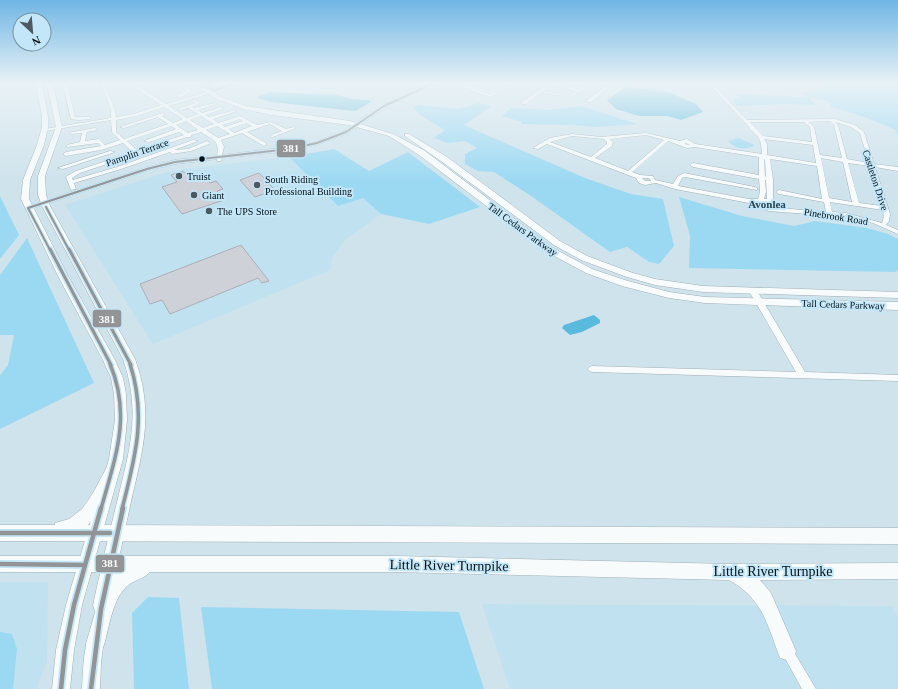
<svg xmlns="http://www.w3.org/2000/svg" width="898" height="689" font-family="Georgia,serif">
  <rect width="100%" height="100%" fill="#cfe3ec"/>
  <path fill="#c0e1f0" d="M289,157l48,49 26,-9 18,17 -36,26 -13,18 -2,12 -177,74 -88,-139 99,-32 19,-4z
    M0,582h48l-1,80 -9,22v5h-38z
    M482,604l409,2 7,10v73h-388z"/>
  <path fill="#9bd9f3" d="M823,84h16l14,3 3,-2 -3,-1h45v53l-2,-7c-22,-10 -44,-18 -67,-24l3,-3 -8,-3 -14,-2 5,7 -33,-1 -45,2 -5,-6 3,-2 8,1 -7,-5 68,3 1,-2 -3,-2 18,-4z
    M479,103l13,3 -28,19 121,53 46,16 32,5 11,47 -15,18 -10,-2 -22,-15 -17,5 -79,-56 -37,-24 -16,-1 -13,-7v-10l12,-6 -12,-7 -17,2 -14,-5 11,-8 -25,-15 -7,-8 5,-2 41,4z
    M581,106l56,18 -41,3 -23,-2 -52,-1 1,-2 -20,-6 9,-8 39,2z
    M739,138l15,7v1c-11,4 -18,3 -26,-5z
    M334,149l35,22 39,-19 72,55 -51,17 -48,-10 -18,-16 -25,8 -49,-49z
    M0,196l19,39 -19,24z
    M679,197l63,19 52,10 21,-5 52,7 21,6 10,5v31l-3,2 -206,-4 1,-32z
    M27,238l67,145 -94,46v-54l8,-10 6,-30h-14v-60z
    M148,597l31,1 10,91h-55l-2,-76z
    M201,607l258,5 25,77h-272z
    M0,632l12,2 5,15 -4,40h-13z"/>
  <path fill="#5abadd" d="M626,87l40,4 30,13 7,8 -22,8 -13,-4h-29l-23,-7 -9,-9z
    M271,92l66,3 16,4 16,1 2,2 -16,9 -84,-9 -14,-4 2,-2z
    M594,315l6,5v3l-18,9 -12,3 -8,-7 2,-3z"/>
  <path fill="#cfd1d8" stroke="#acaeb5" d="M183,171l1,2 5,-1 4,5 9,-3 8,9 6,-2 7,8 -6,2 7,9 -42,14 -20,-27 15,-5 -6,-7z
    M259,173l16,17 -20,7 -15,-17z
    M241,245l28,36 -7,2 -4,-5 -88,36 -8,-14 -12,4 -10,-20z"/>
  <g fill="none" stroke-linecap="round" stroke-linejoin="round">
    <g stroke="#a0afb6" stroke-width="1">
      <path id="minor" d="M63,84h4l8,33h15v2l-11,1 -8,-1z
        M101,84h4l10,26 1,7 18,-3 27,-9 -31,-21h5l31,20 45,-13v2l-42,13 18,12 11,-4 -10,-6 -8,2 -2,-1 17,-6 -3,-3 2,-1 6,4 -8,4 3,1 20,-5 2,1 -19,6 4,3 20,-6 2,1 -18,7 3,2 26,-7v2l-22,7 5,4 22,-7 17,9 14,-3 15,7 8,-2 2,1 -23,9h-2v-2l11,-4 -12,-7 -23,8 19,11v2l-2,1 -22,-13 -21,7 3,7 -2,8 67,-8 27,-5 28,-11 38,-26 46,-21h6l-48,23 -38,26 -29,11 -30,7 -67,7 -1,3h-4v-2l-42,5 -26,6 -119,39h-4v-2l119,-39 30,-8 42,-4c3,-16 -4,-16 -16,-24l-10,3v2h-4l-107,36 -8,5 1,2 44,-13 76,-27 5,1 -24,9 14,-1 19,-8 3,2 -1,1 -18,7 -19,3 -2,-2 -49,17 -47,14 2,6 -5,1 -5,-13 1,-1 9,-5 57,-19 -10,-9 -22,7 -35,6 -3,-2 3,-2 35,-6 -3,-3 -31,4v-2l13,-3 2,-9 -11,1v-2h2l22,-4 2,1v1l-10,2 -2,9 14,-2 6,6 15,-5 -8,-8 -1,-12 -66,11 -2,-1 2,-1 66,-11v-8zM164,107l19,12 -10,4 -11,-7 3,-2 -2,-1 -43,14 4,1 34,-11 10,7 -44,15 -8,-7v-12l21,-4zM201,116l13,8 -11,4 -13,-8zM240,119l3,2 -18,6 -3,-2zM186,121l12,9 -10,3 -12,-8zM246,123l6,3 -18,7 -5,-4zM171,126l5,3 -32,12 5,1 30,-10 5,3 -47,15 -10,-9zM217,126l13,8 -12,4 -12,-8z
        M178,84h5l9,7 -11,6h-4v-2l10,-4z
        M229,84h7l-18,6 -2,-1z
        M457,84h7l34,9 -7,4c-12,-3 -24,-8 -34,-13zM474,89l18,4 -1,1z
        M491,84h7l12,4 -2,1z
        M548,84h10l21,5 8,-5h5l-20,13 -2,-1 6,-5 -24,-6 -8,6 15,3v2l-17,-4 -16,12h-4v-2z
        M609,84h5l-23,18h-4v-2z
        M709,84h4l34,36 88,-1 20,6 9,7 10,32 24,3v4l-23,-4 15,47 -1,7 -3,4 12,5v4l-25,-11 -27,-6 -77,-6 -9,-3 -5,-5h-6l-74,-14 -19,-6 -11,2 -6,-2 -3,-5 -89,-34 -9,5 -5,-1 17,-10 22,-4 29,3 45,-4 34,8 7,-2 8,5 67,10 -1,-10 -2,-6zM830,121l4,4 8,33 -22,-3 -6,-28 -5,-5zM750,122h54l6,5 2,15 -49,-6zM835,122l16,5 9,6 9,30 -22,-4 -9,-34zM646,135l18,5 -36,31 -33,-13 17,-12 1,-4 -3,-3zM572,136l32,3 3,3v2l-16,13 -41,-15zM764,139l49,6 3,18 -49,-8v-11zM668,141l19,7 8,-1 64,10v18l-66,-12 -3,2 3,2 66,12 1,13 -2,7h-9l-71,-13 4,-8 3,-1 72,13v-2l-2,-1 -71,-14 -6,3 -5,8 -18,-4 -2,-4 -13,-1 -8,-3zM686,143l4,2 -6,-1zM821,158l22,4 9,40 -23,-4zM764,159l1,1 1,17 -1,-1zM770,159l47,7 5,33 -43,-9 -3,2 3,2 45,8 2,10 -47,-4 -6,-9v-20zM848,163l22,3 12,40 -23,-3zM642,178h7l2,3h-6zM765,180h1l1,19h-3l2,-7zM762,202l8,1 2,3 -4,1 -7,-4zM830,202l53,8c1,4 1,9 -1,13l-36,-10 -14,-1z
        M728,84h5l1,1 -2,1z
        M765,84h22l-2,1h-18z
        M110,151l5,1 -52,17 -5,-1z
        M750,289h6l49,83 93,3v6l-306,-9 -3,-1 -1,-2 1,-2 3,-1 204,6 -47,-81z
        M787,645l4,2 25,42h-14l-21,-38 2,-4z"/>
    </g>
    <g stroke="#a0afb6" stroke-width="1">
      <path id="major" d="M36,84h6l6,33v10l-4,18 -14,35 -1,19 39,77 47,84 8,18 3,16 1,26 -4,39 -41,146 -8,45 -4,39h-18l4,-39 10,-45 43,-146 6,-39 -1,-26 -3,-16 -8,-18 -45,-84 -37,-77 2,-19 14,-35 5,-18v-10z
        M47,84h6l9,43 -17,49 1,19 4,11 85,153c20,55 7,93 -5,147 -7,33 -14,66 -21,99l-2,6 -6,2 -6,-2 -2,-6c7,-33 15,-66 23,-99 13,-54 26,-92 7,-147l-81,-153 -4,-11v-19l18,-49z
        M193,84h7l21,13 25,9 104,15 43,13 32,17 128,97 39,21 36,12 41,11 36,5 193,5v8l-193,-7 -36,-5 -47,-12 -36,-13 -39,-21 -128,-97 -30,-19 -40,-11 -77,-10 -29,-6 -26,-10z
        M405,134h4l38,23 113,84 27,15 46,17 22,6 48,7 195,6v6l-195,-6 -48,-7 -28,-8 -46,-17 -27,-15 -113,-84 -36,-25z
        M96,630l6,2 2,6 -3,25 -1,26h-18c1,-19 1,-39 8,-57z"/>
    </g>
    <g stroke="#a0afb6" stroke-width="1">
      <path id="highway" d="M113,463l5,2 2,5 -21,42 -11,13 810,3v16l-898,-3v-16h55v-2l14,-4 13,-10 11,-16 15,-28z
        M0,556h395l334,8 169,-1v16l-138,1 11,13 25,58 -2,7 -7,2 -7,-2c-13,-34 -17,-59 -51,-78l-334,-8h-245c-6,7 -17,8 -24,15 -16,17 -16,42 -24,64l-7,2 -7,-2 -2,-7 10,-35 12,-27 8,-10h-116z"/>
    </g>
    <use href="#minor" fill="#f8fbfc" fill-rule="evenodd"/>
    <use href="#major" fill="#f8fbfc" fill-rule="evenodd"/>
    <use href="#highway" fill="#f8fbfc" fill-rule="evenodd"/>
    <g stroke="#c3e7f8" stroke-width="4">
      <path id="bus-1-far3" d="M196,84l19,6 19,-6
        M46,207l23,43
        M50,250l-22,-42 119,-39 28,-7 114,-13 28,-6 29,-11 38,-26 48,-22"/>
    </g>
    <g stroke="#c3e7f8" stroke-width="6">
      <path id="bus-1-far2" d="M50,249l61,116
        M69,249l62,116"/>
    </g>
    <g stroke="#c3e7f8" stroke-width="6">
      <path id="bus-1-far1" d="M101,509c14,-51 31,-93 9,-145
        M122,509c13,-51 25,-93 8,-145"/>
    </g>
    <g stroke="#c3e7f8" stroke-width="8">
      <path id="bus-1" d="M0,533h110
        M0,564l85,1
        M61,689l4,-39 9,-45 27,-97
        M91,689l10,-80 22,-101"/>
    </g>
    <use href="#bus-1-far3" stroke="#939495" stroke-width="2"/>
    <use href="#bus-1-far2" stroke="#939495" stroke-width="3"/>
    <use href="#bus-1-far1" stroke="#939495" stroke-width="3.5"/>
    <use href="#bus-1" stroke="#939495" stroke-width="4.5"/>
  </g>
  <linearGradient id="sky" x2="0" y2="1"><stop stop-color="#6fb6e4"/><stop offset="0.46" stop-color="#e9f2f6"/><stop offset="1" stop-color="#e9f2f6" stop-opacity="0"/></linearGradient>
  <rect width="898" height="181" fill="url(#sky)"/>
  <circle fill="#040f15" stroke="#c3e7f8" stroke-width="1.5" cx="202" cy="159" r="3.5"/>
  <g fill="#4b5960" stroke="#c3e7f8" stroke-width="1.5">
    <circle cx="179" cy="176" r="4"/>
    <circle cx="257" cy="185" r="4"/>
    <circle cx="194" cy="195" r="4"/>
    <circle cx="209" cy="211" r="4"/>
  </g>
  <g text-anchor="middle" stroke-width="4" stroke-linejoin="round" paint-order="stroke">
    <g font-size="10" fill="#040f15" stroke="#c3e7f8">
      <text transform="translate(137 152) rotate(-19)" y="4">Pamplin Terrace</text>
      <text transform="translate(876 180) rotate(72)" y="4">Castleton Drive</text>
      <text transform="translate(836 216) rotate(9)" y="4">Pinebrook Road</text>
      <text transform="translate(523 229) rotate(36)" y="4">Tall Cedars Parkway</text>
      <text transform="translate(843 304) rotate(2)" y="4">Tall Cedars Parkway</text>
    </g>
    <g font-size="10" fill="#040f15" stroke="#c3e7f8" text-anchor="start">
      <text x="187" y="180">Truist</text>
      <text x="265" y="183">South Riding<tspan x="265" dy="12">Professional Building</tspan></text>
      <text x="202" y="199">Giant</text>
      <text x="217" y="215">The UPS Store</text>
    </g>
    <g font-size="11" font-weight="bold" fill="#264553" stroke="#c3e7f8">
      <text x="767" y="208">Avonlea</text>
    </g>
    <g font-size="14" fill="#040f15" stroke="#c3e7f8">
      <text transform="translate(449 565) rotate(1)" y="5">Little River Turnpike</text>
      <text x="773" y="576">Little River Turnpike</text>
    </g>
  </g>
  <g stroke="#c3e7f8" stroke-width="1.5">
    <rect x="276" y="139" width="30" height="19" rx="4" fill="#939495"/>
    <rect x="92" y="309" width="30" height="19" rx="4" fill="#939495"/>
    <rect x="95" y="554" width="30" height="19" rx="4" fill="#939495"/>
  </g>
  <g font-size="11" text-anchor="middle" font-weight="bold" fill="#fff">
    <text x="291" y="152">381</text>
    <text x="107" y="323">381</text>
    <text x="110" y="567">381</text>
  </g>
  <g transform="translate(32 32) rotate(154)"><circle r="19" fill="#c3e7f8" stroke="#77919d"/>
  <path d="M0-3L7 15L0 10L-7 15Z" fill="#4b5960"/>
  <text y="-6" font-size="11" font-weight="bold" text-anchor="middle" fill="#040f15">N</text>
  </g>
</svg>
